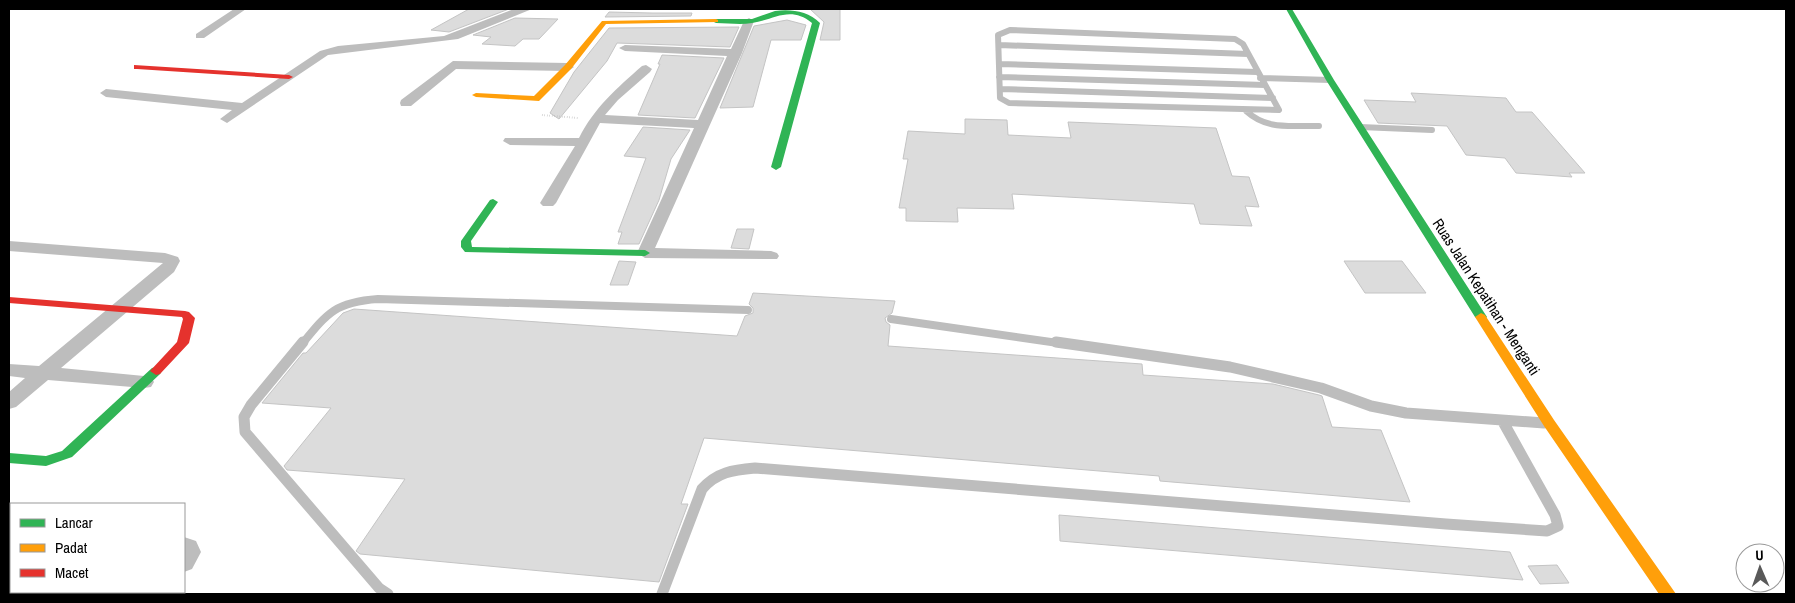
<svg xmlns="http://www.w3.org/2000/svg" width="1795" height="603" font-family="'Archivo Narrow',sans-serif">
  <rect width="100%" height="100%" fill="#fff"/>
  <path fill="#dcdcdc" stroke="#c4c4c4" d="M469,9h40l-60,23 -18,-2z
    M810,9h30v31h-20l4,-18z
    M609,12l43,1h40l-1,3 -86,1z
    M515,18l43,1 -19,20h-16l-8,7 -33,-2 9,-7 -18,-2z
    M787,20l19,5 -5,15h-30l-18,67 -33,1 34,-82z
    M739,27l-9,20 -113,-4 -10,18 -48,58 -9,-6 24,-41 35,-44z
    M662,55l62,3 -29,60 -57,-3 22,-51h-2z
    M1411,93l95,5 10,14h16l53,61h-16l3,4 -56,-4 -11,-15 -39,-3 -19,-29 -69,-3 -14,-23 52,2z
    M965,119l42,1 1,15 63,3 -3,-16 148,6 16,48 17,1 10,30 -14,-1 7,20 -52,-2 -6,-20 -182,-10 2,15 -57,-1 1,14 -52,-1v-13h-7l9,-49h-5l5,-28 57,3z
    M643,127l47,3 -19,29 -12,41 -20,44h-21l4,-12h-4l28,-74 -22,-2z
    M737,229h17l-5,20 -18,-1z
    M619,261l17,1 -8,23h-18z
    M1344,261h58l24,32h-61z
    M753,293l142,8 -3,12 -7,5 1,4 4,3 -2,21 254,18 1,11 130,9 46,11 3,1 10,31 49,3 29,72 -250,-21 -1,-5 -455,-38 -23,66h7l-29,78 -299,-28 -4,-3 49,-72 -118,-9 -3,-4 47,-58 -69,-5 41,-50h3l37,-40 11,-4 383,27 8,-20 8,-3v-5l-4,-4z
    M1059,515l451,37 13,28 -463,-39z
    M1557,565l12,18 -29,1 -12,-18z"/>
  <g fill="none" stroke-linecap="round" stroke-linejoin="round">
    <path stroke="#b8b8b8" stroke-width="2" stroke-dasharray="0.5 2" stroke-linecap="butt" d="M542,115l36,3"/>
    <path stroke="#bdbdbd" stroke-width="6" d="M1010,30l225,9 8,5 36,66 -270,-7 -9,-5 -2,-63z
      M999,45l249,9
      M999,64l258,8
      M999,77l266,8
      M1260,78l70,2
      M1000,89l273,9
      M1246,111c22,20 45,14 73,15
      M1360,127l72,3"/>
    <path stroke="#bdbdbd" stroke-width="8" d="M891,319l174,25
      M302,344c26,-32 34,-42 76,-45l370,11"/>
    <path stroke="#bdbdbd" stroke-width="11" d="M303,342l-52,63 -7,12 1,15 134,156 9,6
      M1056,342l174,25 91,21 50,18 35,7 138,10
      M662,594l40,-105c15,-17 31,-19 53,-21l691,56 101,7 11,-5 -3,-11 -53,-95"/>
    <path fill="#bdbdbd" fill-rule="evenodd" d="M234,9h12l-42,29h-8v-4z
      M514,9h18l-74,30 -130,16 -101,68 -7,-4 12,-9 -126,-13 -6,-4 6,-4 136,14 78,-52 18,-5 106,-10z
      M749,18l5,3 -12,32 -87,195 116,3 6,2 2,3 -2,3 -132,-1 -8,-5 57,-125 -94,-5 -44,80 -3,3h-10l-3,-3 35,-57 -65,-1 -7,-4 2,-3h74c15,-30 38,-50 63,-72l4,-1 6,4 -2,3 -32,28 -13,15 93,5 29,-64 -102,-5 -6,-3 6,-3 106,4 13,-28z
      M453,61l115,2 6,4 -6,4 -112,-2 -45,37h-10l-1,-3 1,-3z
      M9,241l156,12 13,4 2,4 -6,11 -113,96 83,8 7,1 3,5 -3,5 -7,1 -96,-8 -32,27 -7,2v-17l16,-14 -16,-2v-12l30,2 124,-103 -154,-12z
      M11,527v18l-2,1v-18z
      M184,537l12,4 5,11 -9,17 -8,3z
      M148,592h25l-1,2h-25z"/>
    <path fill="#30b455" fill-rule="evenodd" d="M1286,9h6l42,71 153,237 -2,2 -4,2 -6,-4 -149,-237z
      M775,11c16,-2 33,0 45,12l-39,144 -5,3 -5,-3 41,-144c-22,-18 -38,-3 -60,0 -12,2 -24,0 -36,0l-4,-2 4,-2h36z
      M493,199l5,3 -27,39 1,6 173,3 5,3 -5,3 -180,-4 -4,-5v-6l29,-41z
      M156,367l6,4 -2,3 -88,83 -26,9 -37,-3v-10l37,3 16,-5 90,-83z"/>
    <path fill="#ff9f0a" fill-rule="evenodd" d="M716,19l2,1v2l-112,2 -35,45 -32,32 -63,-4 -4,-2 4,-2 58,3 31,-31 37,-44z
      M1481,313l4,2 69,105 122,174h-17l-115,-168 -69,-109z"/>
    <path fill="#e5322d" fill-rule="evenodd" d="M134,65l155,10 4,2 -4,2 -152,-10h-3z
      M9,297l176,14 4,1 6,6 -6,25 -29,31 -4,1 -6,-4 27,-29 6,-23 -1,-2 -173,-14z"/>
  </g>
  <g text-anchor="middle" stroke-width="4.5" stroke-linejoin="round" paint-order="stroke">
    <g font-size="15" fill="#000" stroke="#fff">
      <text transform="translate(1486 297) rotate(57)" y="5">Ruas Jalan Kepatihan - Menganti</text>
    </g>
  </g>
  <rect width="1795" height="603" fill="none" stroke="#000000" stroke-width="20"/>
  <rect x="10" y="503" width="175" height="90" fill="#ffffff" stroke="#999999"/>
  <rect x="20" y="519" width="25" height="8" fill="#30b455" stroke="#999999"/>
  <text x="55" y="528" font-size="15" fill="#000000">Lancar</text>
  <rect x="20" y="544" width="25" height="8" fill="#ff9f0a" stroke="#999999"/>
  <text x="55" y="553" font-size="15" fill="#000000">Padat</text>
  <rect x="20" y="569" width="25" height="8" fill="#e5322d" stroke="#999999"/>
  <text x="55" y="578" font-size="15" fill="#000000">Macet</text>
  <g transform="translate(1760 568) rotate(358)"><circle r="24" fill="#ffffff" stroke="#999999"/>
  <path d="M0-4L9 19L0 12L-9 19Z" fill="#595959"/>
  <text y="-8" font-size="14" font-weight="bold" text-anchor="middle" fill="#000000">U</text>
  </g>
</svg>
